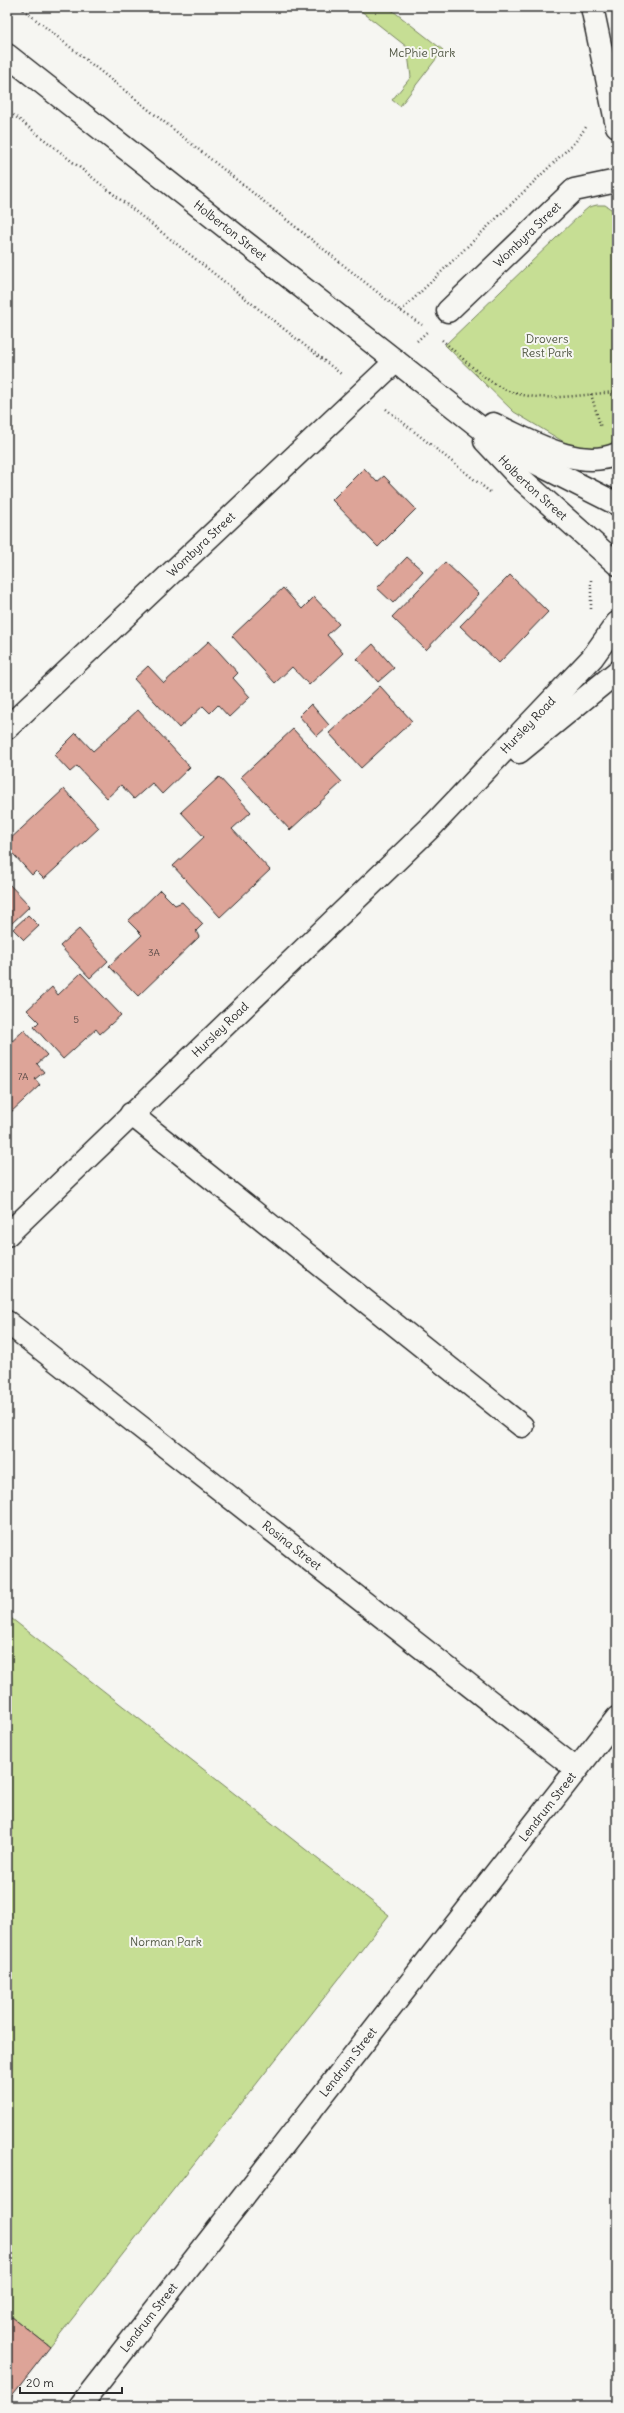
<svg xmlns="http://www.w3.org/2000/svg" width="624" height="2413" font-family="Delius,sans-serif">
  <rect width="100%" height="100%" fill="#f6f6f2"/>
  <filter id="ink" filterUnits="userSpaceOnUse"><feTurbulence type="fractalNoise" baseFrequency=".025" numOctaves="2"/><feDisplacementMap in="SourceGraphic" scale="8" xChannelSelector="R" yChannelSelector="G"/><feConvolveMatrix kernelMatrix="1 2 1 2 8 2 1 2 1" color-interpolation-filters="sRGB"/></filter>
  <g filter="url(#ink)">
    <path fill="#c6de94" stroke="#788460" d="M356,7h32l55,43 -43,56 -8,-6 19,-23 -4,-30z
      M597,205h8l12,8v232l-11,4 -28,-1 -14,-6 -50,-30 -69,-67 137,-132 7,-6z
      M7,1615l382,300 -339,432 -43,-34z"/>
    <path fill="#dda498" stroke="#2b2b2b" d="M364,468l13,14 7,-6 32,33 -38,38 -46,-47z
      M407,557l16,14 -30,32 -16,-15z
      M445,562l34,32 -53,56 -34,-33z
      M510,575l38,37 -49,51 -39,-37z
      M283,588l19,21 12,-12 25,27 -12,11 16,18 -34,32 -17,-18 -17,16 -43,-47z
      M209,641l29,32 -5,5 17,19 -21,20 -11,-12 -8,8 -7,-7 -24,22 -45,-49 14,-13 16,17z
      M373,644l21,24 -16,14 -21,-23z
      M380,686l32,35 -51,47 -32,-35z
      M311,704l18,21 -12,11 -18,-20z
      M138,710l52,57 -28,27 -10,-11 -18,16 -13,-14 -14,13 -30,-32 -7,6 -16,-17 22,-22 17,18z
      M293,729l49,53 -52,48 -49,-53z
      M219,777l32,35 -19,17 38,41 -50,47 -47,-51 31,-29 -23,-25z
      M64,789l35,39 -55,51 -8,-8 -4,4 -25,-28v-5z
      M7,882l23,24 -20,19 -3,-3z
      M160,890l15,15 7,-3 21,22 -7,7 3,6 -61,59 -29,-30 33,-31 -14,-14z
      M28,915l11,11 -15,14 -11,-11z
      M79,929l29,32 -18,17 -30,-32z
      M81,973l40,42 -21,19 -4,-5 -33,30 -29,-32 5,-5 -12,-12 25,-23 6,8z
      M24,1030l23,25 -10,9 7,8 -9,7 5,6 -31,29 -2,-2v-66z
      M7,2313l43,34 -43,55z"/>
    <g fill="none" stroke-linecap="round" stroke-linejoin="round">
      <g stroke="#2b2b2b" stroke-width="25">
        <g id="minor">
          <path id="s1" d="M448,311l126,-121 43,-9"/>
          <path id="s2" d="M7,728l389,-367"/>
          <path d="M519,752l98,-80"/>
          <path d="M131,1114l391,312"/>
          <path id="s3" d="M7,1235l427,-411 158,-166 25,-35"/>
          <path id="s4" d="M7,1322l569,447"/>
          <path id="s5" d="M80,2406l537,-688"/>
        </g>
      </g>
      <g stroke="#2b2b2b" stroke-width="25">
        <g id="major">
          <path d="M592,7l25,119"/>
          <path id="s6" d="M7,55l484,381 39,24 87,44"/>
          <path d="M493,424c36,16 84,47 124,30"/>
          <path id="s7" d="M485,441l33,35 99,88"/>
        </g>
      </g>
      <path stroke="#2b2b2b" stroke-width="2.5" stroke-dasharray="1 3" stroke-linecap="butt" d="M20,7l381,304 21,14
        M7,110l334,264
        M401,311l175,-170 10,-14
        M442,340c19,16 38,37 60,48 34,17 79,6 115,4
        M417,341l11,-10
        M591,394l10,34
        M386,409l104,83
        M591,609v-29"/>
      <use href="#minor" stroke="#f6f6f2" stroke-width="22"/>
      <use href="#major" stroke="#f6f6f2" stroke-width="22"/>
    </g>
  </g>
  <g text-anchor="middle" stroke-width="4" stroke-linejoin="round" paint-order="stroke">
    <g font-size="10" fill="#584946">
      <text x="154" y="956">3A</text>
      <text x="76" y="1023">5</text>
      <text x="23" y="1080">7A</text>
    </g>
    <g font-size="12" fill="#525845" stroke="#f6f6f2">
      <text x="422" y="57">McPhie Park</text>
      <text x="547" y="343">Drovers<tspan x="547" dy="14">Rest Park</tspan></text>
      <text x="166" y="1946">Norman Park</text>
    </g>
    <g font-size="12" fill="#2b2b2b" stroke="#f6f6f2">
      <text dy="4" stroke="none"><textPath href="#s6" startOffset="284">Holberton Street</textPath></text>
      <text dy="4" stroke="none"><textPath href="#s1" startOffset="110">Wombyra Street</textPath></text>
      <text dy="4" stroke="none"><textPath href="#s7" startOffset="67">Holberton Street</textPath></text>
      <text dy="4" stroke="none"><textPath href="#s2" startOffset="267">Wombyra Street</textPath></text>
      <text dy="4" stroke="none"><textPath href="#s3" startOffset="729">Hursley Road</textPath></text>
      <text dy="4" stroke="none"><textPath href="#s3" startOffset="296">Hursley Road</textPath></text>
      <text dy="4" stroke="none"><textPath href="#s4" startOffset="362">Rosina Street</textPath></text>
      <text dy="4" stroke="none"><textPath href="#s5" startOffset="760">Lendrum Street</textPath></text>
      <text dy="4" stroke="none"><textPath href="#s5" startOffset="436">Lendrum Street</textPath></text>
      <text dy="4" stroke="none"><textPath href="#s5" startOffset="112">Lendrum Street</textPath></text>
    </g>
  </g>
  <rect width="624" height="2413" fill="none" stroke="#f6f6f2" stroke-width="24"/>
  <rect x="12" y="12" width="600" height="2389" fill="none" stroke="#2b2b2b" stroke-width="1.5" filter="url(#ink)"/>
  <path d="M20 2387v6h102v-6" fill="none" stroke="#2b2b2b" stroke-width="2"/>
  <text x="26" y="2387" font-size="12" fill="#2b2b2b" stroke="#f6f6f2" stroke-width="3" paint-order="stroke">20 m</text>
</svg>
